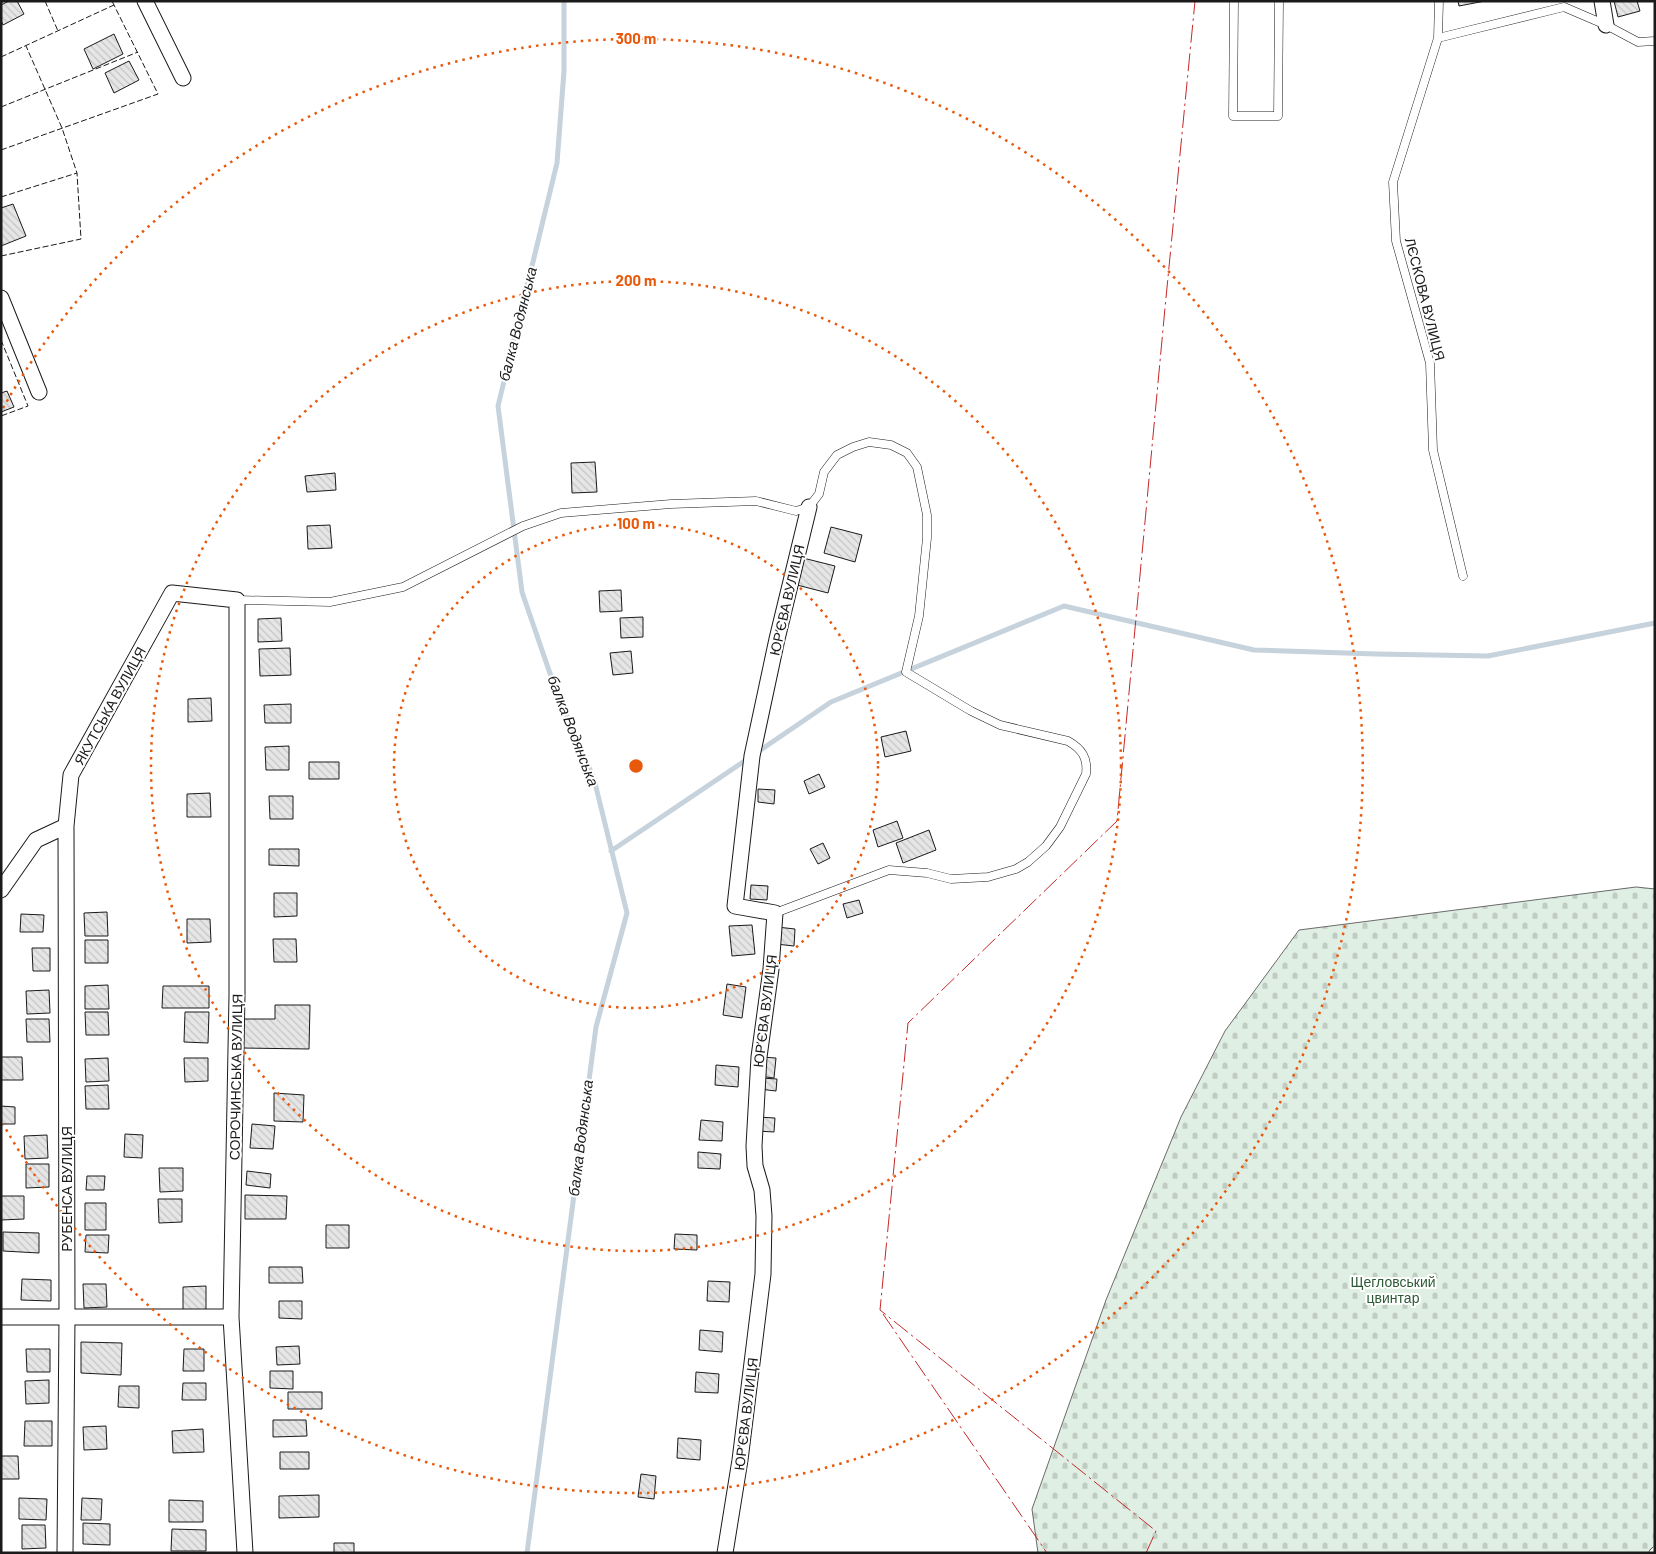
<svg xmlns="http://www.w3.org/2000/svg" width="1656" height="1554" font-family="Barlow,sans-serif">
  <defs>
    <pattern id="cemetery-stones" width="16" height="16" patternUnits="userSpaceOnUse" patternTransform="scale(1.25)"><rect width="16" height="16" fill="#e0efe3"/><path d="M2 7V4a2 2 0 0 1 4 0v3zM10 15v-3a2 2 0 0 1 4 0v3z" fill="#c0ccc2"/></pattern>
    <pattern id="building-back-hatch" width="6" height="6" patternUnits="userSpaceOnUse" patternTransform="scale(1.25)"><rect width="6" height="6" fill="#e6e6e6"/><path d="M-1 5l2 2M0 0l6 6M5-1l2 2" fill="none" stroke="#c5c5c5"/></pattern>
  </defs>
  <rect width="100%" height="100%" fill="#fff"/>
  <path fill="url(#cemetery-stones)" stroke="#6a6a6a" d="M1636,887l19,2v664h-617l-6,-44 74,-209 75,-183 44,-86 74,-101z"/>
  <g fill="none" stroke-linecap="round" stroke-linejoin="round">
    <path stroke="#c6d2dc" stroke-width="5" d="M756,753l75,-51 233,-96 190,44 122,4 112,2 167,-33
      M611,851l138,-93
      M527,1553l69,-526 31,-114 -33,-134 -39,-91 -33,-96 -24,-186 59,-243 7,-92v-70"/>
  </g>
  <path fill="url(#building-back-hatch)" stroke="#1a1a1a" d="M9,1h8l7,13 -21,11 -2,-5v-15z
    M1458,1h27l-26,5z
    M1614,1h23l3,10 -22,6z
    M114,34l9,20 -30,15 -9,-20z
    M129,61l10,19 -25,13 -9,-20z
    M13,204l13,32 -25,10v-38z
    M7,391l7,16 -13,5v-19z
    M595,462l2,30 -25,1 -1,-30z
    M335,473l1,17 -29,2 -2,-16z
    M330,525l2,23 -24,1 -1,-23z
    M831,527l31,8 -7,27 -31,-9z
    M803,558l32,8 -7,27 -31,-8z
    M621,590l1,21 -22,1 -1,-21z
    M643,617v20l-22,1 -1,-20z
    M281,618l1,23 -24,1v-23z
    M290,648l1,27 -31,1 -1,-27z
    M631,651l2,22 -20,2 -3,-22z
    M211,698l1,23 -24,1v-23z
    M291,704v19h-26l-1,-18z
    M906,731l5,20 -26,6 -4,-20z
    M289,746v24h-23l-1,-23z
    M309,762h30v17h-30z
    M819,774l6,13 -16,7 -5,-13z
    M758,789l17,1 -1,14 -16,-2z
    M210,793l1,24h-24v-23z
    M269,796h24v23h-23z
    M897,821l6,17 -25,9 -5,-17z
    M929,830l7,20 -33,13 -7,-20z
    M823,843l7,15 -12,6 -8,-15z
    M269,849h30v17l-30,-1z
    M751,885l17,1 -1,14 -17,-1z
    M274,893h23v23l-23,1z
    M859,900l4,13 -16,5 -4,-14z
    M107,912l1,24h-23l-1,-23z
    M21,914l23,1 -1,17h-23z
    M187,919h23l1,23 -24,1z
    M752,925l3,29 -23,2 -3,-30z
    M777,927l18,2 -1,17 -18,-2z
    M273,939h23l1,23h-23z
    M85,940h23v23h-23z
    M32,948h18v23h-17z
    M727,984l19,3 -4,31 -19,-3z
    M108,985l1,24h-24v-23z
    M163,986h46v22h-47z
    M49,990l1,23 -23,1 -1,-23z
    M275,1005h35l-1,44 -67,-1v-29h33z
    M85,1012h23l1,23h-23z
    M185,1012h24l-1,31 -24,-1z
    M26,1019h23l1,23h-23z
    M1,1057h21l1,23h-22z
    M761,1057l15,1 -2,20 -15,-2z
    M108,1058l1,23 -23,1 -1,-23z
    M184,1058h24v23l-23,1z
    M716,1065l23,2 -1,20 -23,-2z
    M760,1078l17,1 -1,12 -17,-2z
    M108,1085l1,24h-23l-1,-23z
    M274,1093l30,2 -1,27 -29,-1z
    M1,1106l14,1v17h-14z
    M758,1117l17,1 -1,14 -17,-1z
    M701,1120l22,2 -1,19 -23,-1z
    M252,1124l23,2 -2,23 -23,-1z
    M125,1134l18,1 -1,23 -18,-1z
    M47,1135l1,23 -23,1 -1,-23z
    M698,1152l23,2 -1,15 -22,-1z
    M26,1164h23v23l-23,1z
    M159,1168h24v23l-23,1z
    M247,1171l24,3 -1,14 -24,-3z
    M87,1176h18l-1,14h-18z
    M245,1195l42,1 -1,23h-41z
    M1,1196h23v23l-23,1z
    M158,1199h24v23l-23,1z
    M85,1203h21v27h-21z
    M326,1225h23v23h-23z
    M3,1232l36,1v20l-36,-2z
    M675,1234l22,1v15l-23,-1z
    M86,1235h23l-1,18 -23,-1z
    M269,1267h33l1,16h-34z
    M22,1279l29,1v21l-30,-1z
    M708,1281l22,1 -1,20 -22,-1z
    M83,1284h23l1,23 -23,1z
    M206,1286v24h-23v-23z
    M279,1301h23v18l-23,-1z
    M700,1330l23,2 -1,20 -23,-2z
    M81,1342l41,1 -1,32 -40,-2z
    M299,1346l1,18 -23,1 -1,-18z
    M26,1349h24v23h-23z
    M184,1349h20v22h-21z
    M270,1371h23v18l-23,-1z
    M696,1372l23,2 -1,19 -23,-1z
    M49,1380v23l-23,1 -1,-23z
    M183,1383h23v17h-24z
    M119,1386h20v22l-21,-1z
    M288,1392h34v17h-34z
    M273,1420h33l1,16 -34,1z
    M25,1421h27v25h-28z
    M106,1426l1,23 -23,1 -1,-23z
    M203,1429l1,23 -31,1 -1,-22z
    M678,1438l23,2 -1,20 -23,-2z
    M280,1452h29v17h-29z
    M1,1456h17l1,23h-18z
    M641,1474l15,2 -2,23 -16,-2z
    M319,1495v22l-40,1v-22z
    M19,1498l28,1 -1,21 -27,-1z
    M82,1498l20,1 -1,21h-20z
    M169,1500l34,1v21h-34z
    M83,1523l27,1v21l-27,-1z
    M22,1525h23l1,23 -24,1z
    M172,1529l34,1v21h-35z
    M334,1543h20v10h-20z"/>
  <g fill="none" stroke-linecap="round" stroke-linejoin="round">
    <g stroke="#1a1a1a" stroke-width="9">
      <path id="service" d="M1234,1l-1,115h45l1,-115
        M1439,1l-1,37 -45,144 3,59 34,122 3,87 30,126
        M1438,38l126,-31 42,18 32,17 17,-1
        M237,600l93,2 73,-15 120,-61 38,-13 110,-9 85,-3 40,10 13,-4 10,-13 5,-22 13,-17 16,-8 16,-5 22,3 16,8 10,14 10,48v23l-8,78 -13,56 65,39 29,14 68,16c14,8 20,17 18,33l-26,53 -14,19 -18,16 -12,7 -28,8 -37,2 -24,-6 -38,-3 -114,43
        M1653,1553l2,-2"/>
    </g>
    <g stroke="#1a1a1a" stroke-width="17">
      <path id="minor" d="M145,1l38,77
        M1602,1l4,24
        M1,298l38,94
        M1,890l35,-50 30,-14 5,-51 101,-182 65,7v395l-6,322 14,236
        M1,1317h230
        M65,1553l2,-236 -1,-491
        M725,1553l15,-93 23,-186 1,-58 -2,-26 -7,-24 -1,-20 5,-89 12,-88 4,-56 -40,-7 17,-150 25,-117 32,-132"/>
    </g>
    <use href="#service" stroke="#fff" stroke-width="8"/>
    <use href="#minor" stroke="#fff" stroke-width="15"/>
    <path stroke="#1a1a1a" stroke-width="1" stroke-dasharray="6 2.5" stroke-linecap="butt" d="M45,1l13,30
      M1,3l3,-2
      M1,57l113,-52
      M1,107l137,-55
      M1,150l157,-56 -46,-93
      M1,197l76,-24
      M1,256l80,-17 -4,-66 -15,-45 -36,-82
      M1,340l27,66 -27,10"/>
    <path stroke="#c62828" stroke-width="1" stroke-dasharray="18 4 2.5 4" stroke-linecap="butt" d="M883,1314l164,239
      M1146,1553l10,-22 -276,-221 28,-287 209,-202 48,-513 30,-307"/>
  </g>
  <g fill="none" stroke="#e8590c" stroke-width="2.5" stroke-dasharray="2.5 5">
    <circle cx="636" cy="766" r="242"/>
    <circle cx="636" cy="766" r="485"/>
    <path d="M3 408A727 727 0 1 1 3 1124"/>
  </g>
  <g text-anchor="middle" stroke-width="4" stroke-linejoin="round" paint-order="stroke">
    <g font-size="14" fill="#1a1a1a" stroke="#fff">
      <text transform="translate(1425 299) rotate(76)" y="5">ЛЄСКОВА ВУЛИЦЯ</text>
      <text transform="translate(787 600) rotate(-77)" y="5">ЮР’ЄВА ВУЛИЦЯ</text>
      <text transform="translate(110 706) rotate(-61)" y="5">ЯКУТСЬКА ВУЛИЦЯ</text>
      <text transform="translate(765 1011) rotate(-83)" y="5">ЮР’ЄВА ВУЛИЦЯ</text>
      <text transform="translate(236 1077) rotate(-89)" y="5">СОРОЧИНСЬКА ВУЛИЦЯ</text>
      <text transform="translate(67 1189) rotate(-90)" y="5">РУБЕНСА ВУЛИЦЯ</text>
      <text transform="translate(746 1414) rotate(-83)" y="5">ЮР’ЄВА ВУЛИЦЯ</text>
    </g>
    <g font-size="14" fill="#2b5a34" stroke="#fff">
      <text x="1393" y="1287">Щегловський<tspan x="1393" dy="16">цвинтар</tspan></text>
    </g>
    <g font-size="15" font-style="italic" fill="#1a1a1a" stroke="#fff">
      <text transform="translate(518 324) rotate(-76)" y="5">балка Водянська</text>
      <text transform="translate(573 731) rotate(69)" y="5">балка Водянська</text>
      <text transform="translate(581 1138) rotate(-83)" y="5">балка Водянська</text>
    </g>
  </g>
  <circle cx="636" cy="766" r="8" fill="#e8590c" stroke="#fff" stroke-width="2.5"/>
  <g font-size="15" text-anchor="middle" font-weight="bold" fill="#e8590c" stroke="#fff" stroke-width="4" stroke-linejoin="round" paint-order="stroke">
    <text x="636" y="44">300 m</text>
    <text x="636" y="286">200 m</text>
    <text x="636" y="529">100 m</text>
  </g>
  <rect width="1656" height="1554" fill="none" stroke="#1a1a1a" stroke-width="5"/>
</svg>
